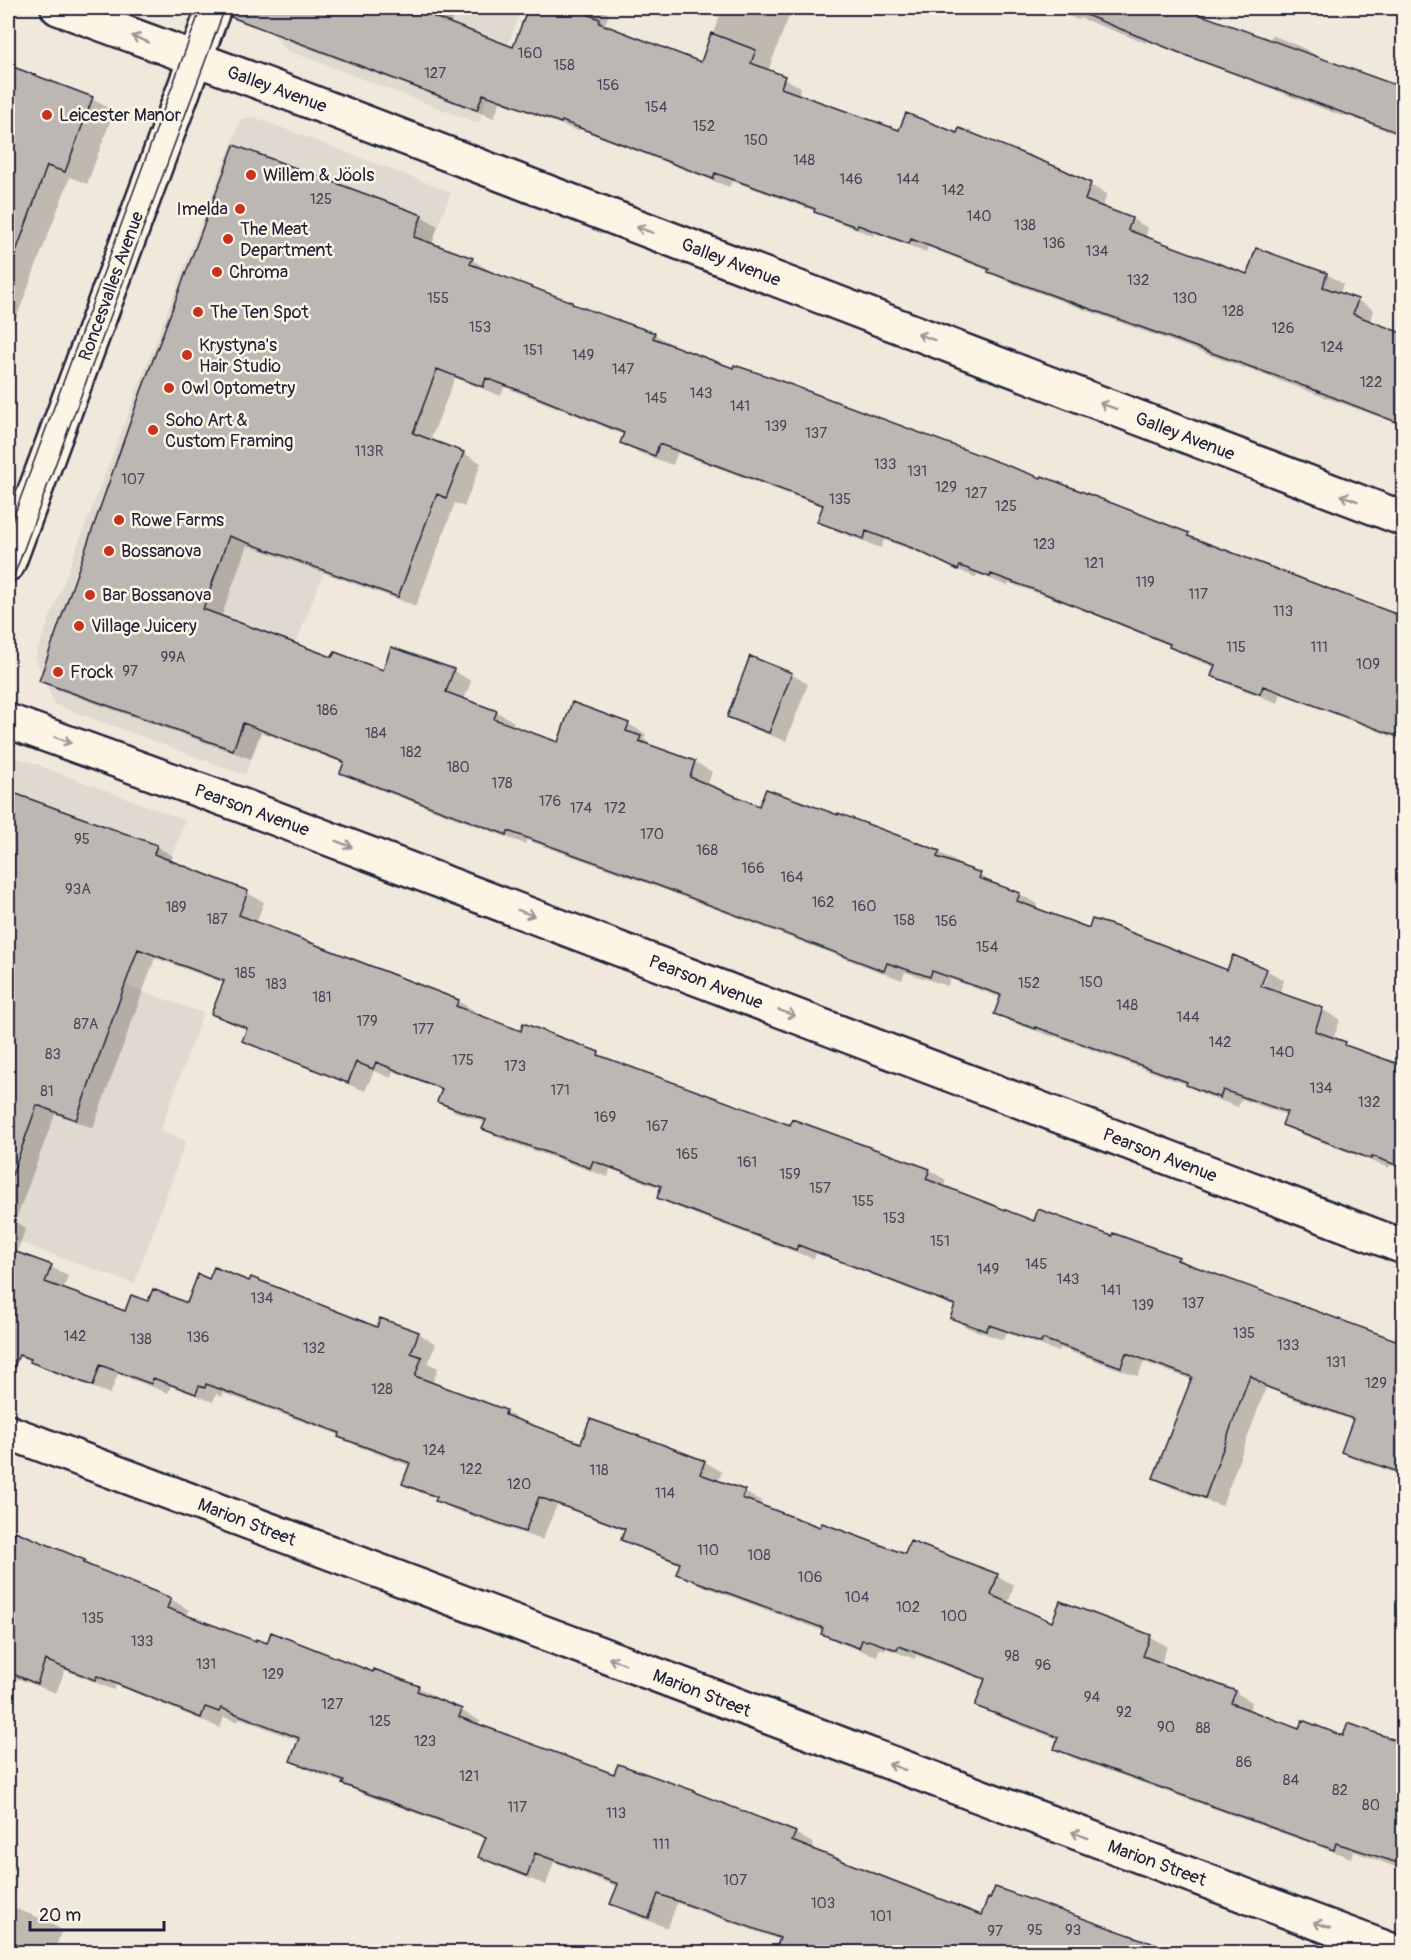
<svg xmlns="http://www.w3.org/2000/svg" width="1411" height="1960" font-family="Pangolin,sans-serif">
  <rect width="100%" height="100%" fill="#efe8db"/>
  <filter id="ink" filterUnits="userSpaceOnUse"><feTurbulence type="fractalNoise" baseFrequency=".0167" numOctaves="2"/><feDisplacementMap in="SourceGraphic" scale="12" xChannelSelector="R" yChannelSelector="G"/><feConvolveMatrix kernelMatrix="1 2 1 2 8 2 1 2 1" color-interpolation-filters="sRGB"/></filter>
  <g filter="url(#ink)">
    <path fill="#e0d9cf" d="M280,8h242l-44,115 -192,-73 -15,-18z
      M253,117l198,75 -58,155 -41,152 -107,276 -191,-71 -19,-47 206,-538z
      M15,758l7,1 163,61 -60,165 78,28 -43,118 26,10 -52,143 -126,-46v-476z"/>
    <path fill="#0003" d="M282,8h175l-7,17 64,24 15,-41h70l10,6 -4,10 11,6 85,34 22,-56h69l-24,63 33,16 -3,9 102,35 58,4 103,35 46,24 -5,14 30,11 16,9 -3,10 103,38 9,-26 70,24 16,10 -3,10 17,6 17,10 -5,12 35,13v91l-398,-145 -17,-10 -61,-24 -2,5 -51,-19 -1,3 -42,-16 -14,-8 -86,-31 -3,6 -150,-58 -1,2 -78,-29 -6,16 -205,-77 -16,-10z
      M1047,8h130l92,33 3,-6 31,13 16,9 -1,2 86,30v48l-61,-23 -1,2 -195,-75 -1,2 -66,-25 -1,2z
      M1377,8h27v8z
      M8,67l84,32 22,12 -27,73 -17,-7 -62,163z
      M421,216l17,10 -6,19 40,15 17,10 -1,3 166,61 17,10v3l517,188 16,9 200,74v123l-123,-47 -3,9 -48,-18 -18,-10 3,-8 -27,-10 -17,-11 -106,-43 -56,-20 -1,3 -31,-12 -1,4 -45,-21 -47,-17 -3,8 -45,-17 -17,-10 5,-14 -147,-54 -4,12 -34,-12 -17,-10 2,-8 -71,-29 -49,-19 -3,9 -46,-18 -25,63 33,12 18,10 -17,44 -9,-4 -39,103 -169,-61 -26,73 112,41 50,13 9,-23 62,22 17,10 -7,19 33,12 17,10 -2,5 47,17 69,-20 18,10 -2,5 13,10 38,13 17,10 -5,14 53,22 179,44 17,10 -1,3 25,10 17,11 23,8 17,10 -2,5 55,21 138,42 6,-15 33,13 -10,23 3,1 8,-23 16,9 -5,14 44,16 17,10 -7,19 27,13 44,16v102l-14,-5 -1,3 -88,-34 -17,-10 3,-9 -46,-16 -3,8 -33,-12 -17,-10 -134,-49v1l-41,-14 -17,-10 6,-15 -52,-19 -2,7 -43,-14 -3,8 -258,-98 -118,-42 -1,4 -166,-62 -17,-10 3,-8 -84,-32 -10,27 -193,-69 -17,-10z
      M791,674l17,10 -22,57 -41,-15 -16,-10z
      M8,792l148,54 17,10 -2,6 76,31 17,9 -8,21 202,78 17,10 -1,4 47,18 77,20 16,9 177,65 138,43 17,10 -2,7 91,36 78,15 65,20 17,10 209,77v131l-44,-15 -17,-10 11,-30 -69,-25 -18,-11 -45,121 -50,-18 -17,-10 37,-98 -48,-18 -6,14 -78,-28 -1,4 -53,-19 -3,7 -35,-12 -17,-10 4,-11 -139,-54 -2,6 -138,-52 -17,-9 3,-9 -52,-20 -2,8 -107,-38 -17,-10 2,-6 -30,-11 -17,-10 4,-11 -50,-20 -2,7 -17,-7 -9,20 -104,-41 -17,-10 3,-10 -17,-7 -17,-9 11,-31 -69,-25 -62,170 -38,-14 -40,108 11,6 -10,26 35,13 17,9 -5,14 63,23 23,-10 39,2 189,24 4,-9 38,14 17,10 -8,19 10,5 -6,16 74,28 17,10 59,22 9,-23 114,41 17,10 -4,10 26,10 17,9 -1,5 61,23 85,27 91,20 17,9 -6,19 45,20 8,-21 89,34 17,9 -6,18 74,28 17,10 -3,9 51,19 104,22v118l-51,-19 -2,7 -278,-100 -17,-10 3,-8 -65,-25 -17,-10 9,-24 -70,-26 -1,4 -30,-11v2l-5,-2 -3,8 -38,-13 -17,-10 1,-2 -128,-48 -17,-10 3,-8 -41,-16 -17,-10 3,-8 -69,-26 -15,35 -88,-30 -17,-11 -16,-6 -17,-10 6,-17 -53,-20 -17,-11 -117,-42 -1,4 -6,-3 -3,8 -42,-16 -3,7 -50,-19 -8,20 -61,-23 -15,-9 -26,-9z
      M8,1530l76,31 17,10 70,28 18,11 -2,7 69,26 162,44 19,11 -1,2 25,10 19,11 -2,5 137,50 180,57 19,11 -2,6 170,67 61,-12 -230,47 -136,-49 -9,25 -37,-14 -19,-11 6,-16 -64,-25 -8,23 -47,-18 -19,-11 7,-17 -124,-45 -20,-11 -32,-12 -19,-11 7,-19 -59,-23 -2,4 -14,-5 -4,11 -104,-43 -2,5 -49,-20 -9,23 -48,-18z
      M8,1906l37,14 17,10 -6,16 18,6h-66z"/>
    <path fill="#bcb7b3" stroke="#22223b" stroke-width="1.5" d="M232,8h205l-3,9 79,30 15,-39h64l-3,7 11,4 -1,4 102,39 10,-29 45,17 -5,13 34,13 -4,12 118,42 7,-17 51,20 2,-5 103,41 29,14 -6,17 47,18 -4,12 119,44 9,-26 71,25 -4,14 35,12 -5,15 51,20v91l-92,-36 -324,-117 1,-3 -78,-30 -2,5 -51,-19 -1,2 -43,-15 1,-3 -100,-36 -2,6 -151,-58 -1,2 -78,-29 -6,16 -19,-7 -227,-86z
      M1071,8h111l222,80v47l-214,-78 -119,-48z
      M8,65l85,32 -28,75 -18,-6 -35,97h-4z
      M234,145l188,70 -8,22 59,21 -3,6 102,38v2l83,29 -2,5 80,30 1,-3 39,13 268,100 1,-2 147,57 -1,3 216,81v122l-141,-53 -3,8 -49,-18 4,-11 -46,-18 1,-3 -124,-50 -55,-20 -1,3 -30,-11 -2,4 -46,-22 -46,-17 -2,8 -47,-17 6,-17 -164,-61 -4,12 -35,-13 4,-10 -90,-37 -48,-18 -3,9 -46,-18 -24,64 51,19 -18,46 -9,-4 -39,103 -169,-61 -26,73 129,48 3,-5 48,18 8,-23 63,22 -8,23 51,19 -3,8 64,23 14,-40 57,21 -3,8 15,5 -2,5 56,20 -5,16 69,29 7,-17 72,26v-2l102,38 -3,6 44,16 -2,5 41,15 -3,8 72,27 3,-9 20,6 115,45 6,-15 34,14 -6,17 62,22 -8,23 31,11 -1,3 59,21v102l-32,-12 -1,3 -89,-34 5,-13 -64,-22 -3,8 -34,-13 1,-3 -151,-55v2l-42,-15 7,-19 -69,-24 -2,6 -43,-14 -3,8 -259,-98 -117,-42 -1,4 -167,-62 4,-11 -101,-39 -10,27 -194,-69 100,-284z
      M750,656l42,17 -23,60 -42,-16z
      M8,791l149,54 -3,9 94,37 -9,24 220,85 -3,6 65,25 2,-8 76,29 -1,3 192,70 2,-6 138,50 -4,10 108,42 4,-12 74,27 1,-3 66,24 -2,3 227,83v131l-63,-22 12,-33 -86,-32 -17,-12 -45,123 -52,-20 39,-101 -66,-24 -5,14 -78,-28 -2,4 -52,-18 -3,6 -36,-13 5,-13 -157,-60 -2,5 -139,-52 4,-12 -68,-25 -3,7 -108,-39 4,-9 -49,-18 5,-13 -66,-27 -3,7 -17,-7 -8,21 -106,-42 5,-13 -36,-14 13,-33 -86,-32 -62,171 -39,-15 -25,70 -4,-1z
      M8,1249l44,16 -7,17 80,29 6,-16 17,6 5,-12 34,14 11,-29 11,5 5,-12 35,14 2,-4 126,50 3,-9 39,14 -8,21 11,4 -7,19 91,34 -1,5 76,28 9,-24 66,23 49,19 -5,13 45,16 -3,8 78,29 2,-4 83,31 5,-13 88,33 -7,21 61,27 8,-21 91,34 -8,21 93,35 -5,12 68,26 3,-9 41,16 5,-13 56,20v122l-68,-22 -2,7 -280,-101 4,-12 -83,-31 10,-27 -86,-33 -2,4 -29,-10 -1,1 -5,-1 -3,8 -38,-14 2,-6 -147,-54 4,-11 -59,-23 4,-11 -86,-32 -14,35 -90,-31 2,-4 -35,-13 8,-21 -72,-26 2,-4 -134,-49 -1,4 -6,-2 -3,8 -43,-16 -2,6 -51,-19 -7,21 -63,-24 1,-3 -12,-4 -8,19h-3z
      M15,1531l70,29 -2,3 88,35 -4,10 89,33v-2l11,4 4,-11 102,40 1,-3 45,17 -2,5 45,18 -3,8 155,57 4,-10 77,27 -1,1 102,40 -4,9 189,74 7,-17 2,1 5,-12 171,61 -1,5h-391l6,-15 -122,-44 -9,24 -39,-14 8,-20 -83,-31 -8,23 -49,-19 8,-20 -144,-53 2,-3 -54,-20 9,-23 -78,-30 -2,4 -14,-5 -4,11 -104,-42 -2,4 -50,-20 -8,24 -29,-12v-120z"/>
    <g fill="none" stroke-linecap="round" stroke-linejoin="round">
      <g stroke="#22223b" stroke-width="38">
        <path id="street" d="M58,8l209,77 1137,434
          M8,721l235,85 1161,441
          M8,1432l1388,520"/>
      </g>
      <g stroke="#22223b" stroke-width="38">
        <path id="secondary" d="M8,564l206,-556"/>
      </g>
      <use href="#street" stroke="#fcf5e5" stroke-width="33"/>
      <use href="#secondary" stroke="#fcf5e5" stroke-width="33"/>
      <path stroke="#22223b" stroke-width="1.5" d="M8,532l193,-524
        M8,592l217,-584"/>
    </g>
    <defs><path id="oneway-shaft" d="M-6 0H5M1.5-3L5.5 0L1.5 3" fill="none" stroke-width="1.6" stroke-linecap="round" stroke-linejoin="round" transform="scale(1.5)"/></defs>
    <g stroke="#9a9698">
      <use href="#oneway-shaft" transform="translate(140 39) rotate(-159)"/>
      <use href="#oneway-shaft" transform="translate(645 230) rotate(-159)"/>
      <use href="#oneway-shaft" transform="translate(926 337) rotate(-159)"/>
      <use href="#oneway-shaft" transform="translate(1108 406) rotate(-159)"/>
      <use href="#oneway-shaft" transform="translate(1349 498) rotate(-159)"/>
      <use href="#oneway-shaft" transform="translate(63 740) rotate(20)"/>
      <use href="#oneway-shaft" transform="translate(344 844) rotate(21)"/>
      <use href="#oneway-shaft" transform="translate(526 913) rotate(21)"/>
      <use href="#oneway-shaft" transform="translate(787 1013) rotate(21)"/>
      <use href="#oneway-shaft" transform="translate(617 1661) rotate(-159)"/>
      <use href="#oneway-shaft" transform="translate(897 1767) rotate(-159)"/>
      <use href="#oneway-shaft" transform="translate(1080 1835) rotate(-159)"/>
      <use href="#oneway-shaft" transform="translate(1322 1925) rotate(-160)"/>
    </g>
  </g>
  <g fill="#c8321e" stroke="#fcf5e5" stroke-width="2">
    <circle cx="47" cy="115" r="6"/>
    <circle cx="251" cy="175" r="6"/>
    <circle cx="240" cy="209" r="6"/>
    <circle cx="228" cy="239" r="6"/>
    <circle cx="217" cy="272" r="6"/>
    <circle cx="198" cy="312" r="6"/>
    <circle cx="187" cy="355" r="6"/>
    <circle cx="169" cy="388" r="6"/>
    <circle cx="153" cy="430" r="6"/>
    <circle cx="119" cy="520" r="6"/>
    <circle cx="109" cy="551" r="6"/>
    <circle cx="90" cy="595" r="6"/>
    <circle cx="79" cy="626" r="6"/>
    <circle cx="58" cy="672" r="6"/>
  </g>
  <g text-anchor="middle" stroke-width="5" stroke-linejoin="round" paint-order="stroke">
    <g font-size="15" fill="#484759">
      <text x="530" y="58">160</text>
      <text x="564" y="70">158</text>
      <text x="435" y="78">127</text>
      <text x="608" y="90">156</text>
      <text x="656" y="112">154</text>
      <text x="704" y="131">152</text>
      <text x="756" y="145">150</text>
      <text x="804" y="165">148</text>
      <text x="851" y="184">146</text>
      <text x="908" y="184">144</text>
      <text x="953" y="195">142</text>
      <text x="321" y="204">125</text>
      <text x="979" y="221">140</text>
      <text x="1025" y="230">138</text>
      <text x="1054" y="248">136</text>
      <text x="1097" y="256">134</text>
      <text x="1138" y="285">132</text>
      <text x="438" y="303">155</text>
      <text x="1185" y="303">130</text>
      <text x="1233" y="316">128</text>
      <text x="480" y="332">153</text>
      <text x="1283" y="333">126</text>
      <text x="1332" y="352">124</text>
      <text x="533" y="355">151</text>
      <text x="583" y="360">149</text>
      <text x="623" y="374">147</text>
      <text x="1371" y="387">122</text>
      <text x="701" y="398">143</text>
      <text x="656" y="403">145</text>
      <text x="740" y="411">141</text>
      <text x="776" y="431">139</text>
      <text x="816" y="438">137</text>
      <text x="369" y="456">113R</text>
      <text x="885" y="469">133</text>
      <text x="917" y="476">131</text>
      <text x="133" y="484">107</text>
      <text x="946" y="492">129</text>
      <text x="976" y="498">127</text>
      <text x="840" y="504">135</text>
      <text x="1006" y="511">125</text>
      <text x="1044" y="549">123</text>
      <text x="1094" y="568">121</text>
      <text x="1145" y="587">119</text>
      <text x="1198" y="599">117</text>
      <text x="1283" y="616">113</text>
      <text x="1236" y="652">115</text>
      <text x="1319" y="652">111</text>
      <text x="173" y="662">99A</text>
      <text x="1368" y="669">109</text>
      <text x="130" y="676">97</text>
      <text x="327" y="715">186</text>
      <text x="376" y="738">184</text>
      <text x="411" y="757">182</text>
      <text x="458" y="772">180</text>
      <text x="502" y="788">178</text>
      <text x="550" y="806">176</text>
      <text x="581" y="813">174</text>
      <text x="615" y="813">172</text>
      <text x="652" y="839">170</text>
      <text x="82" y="844">95</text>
      <text x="707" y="855">168</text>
      <text x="753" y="873">166</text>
      <text x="792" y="882">164</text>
      <text x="78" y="894">93A</text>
      <text x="823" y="907">162</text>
      <text x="864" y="911">160</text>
      <text x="176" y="912">189</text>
      <text x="217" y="924">187</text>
      <text x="904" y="925">158</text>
      <text x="946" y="926">156</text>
      <text x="987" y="952">154</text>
      <text x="245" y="978">185</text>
      <text x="1091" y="987">150</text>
      <text x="1029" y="988">152</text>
      <text x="276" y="989">183</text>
      <text x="322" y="1002">181</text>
      <text x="1127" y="1010">148</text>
      <text x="1188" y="1022">144</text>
      <text x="367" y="1026">179</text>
      <text x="86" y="1029">87A</text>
      <text x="423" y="1034">177</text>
      <text x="1220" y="1047">142</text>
      <text x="1282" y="1057">140</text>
      <text x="53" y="1059">83</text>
      <text x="463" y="1065">175</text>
      <text x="515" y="1071">173</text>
      <text x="1321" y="1093">134</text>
      <text x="560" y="1095">171</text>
      <text x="47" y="1096">81</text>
      <text x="1369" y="1107">132</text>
      <text x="605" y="1122">169</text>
      <text x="657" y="1131">167</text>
      <text x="687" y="1159">165</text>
      <text x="747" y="1167">161</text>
      <text x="790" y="1179">159</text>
      <text x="820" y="1193">157</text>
      <text x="863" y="1206">155</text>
      <text x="894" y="1223">153</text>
      <text x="940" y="1246">151</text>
      <text x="1036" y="1269">145</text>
      <text x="988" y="1274">149</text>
      <text x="1068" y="1284">143</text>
      <text x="1111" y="1295">141</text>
      <text x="262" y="1303">134</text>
      <text x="1193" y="1308">137</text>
      <text x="1143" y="1310">139</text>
      <text x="1244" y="1338">135</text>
      <text x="75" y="1341">142</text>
      <text x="198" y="1342">136</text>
      <text x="141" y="1344">138</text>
      <text x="1288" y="1350">133</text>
      <text x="314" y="1353">132</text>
      <text x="1336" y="1367">131</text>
      <text x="1376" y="1388">129</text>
      <text x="382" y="1394">128</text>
      <text x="434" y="1455">124</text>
      <text x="471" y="1474">122</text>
      <text x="599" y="1475">118</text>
      <text x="519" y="1489">120</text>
      <text x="665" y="1498">114</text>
      <text x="708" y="1555">110</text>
      <text x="759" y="1560">108</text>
      <text x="810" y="1582">106</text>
      <text x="857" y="1602">104</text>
      <text x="908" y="1612">102</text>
      <text x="954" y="1621">100</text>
      <text x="93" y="1623">135</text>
      <text x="142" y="1646">133</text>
      <text x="1012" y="1661">98</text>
      <text x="206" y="1669">131</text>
      <text x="1043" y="1670">96</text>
      <text x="273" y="1679">129</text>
      <text x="1092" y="1702">94</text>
      <text x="332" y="1709">127</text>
      <text x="1124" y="1717">92</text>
      <text x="380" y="1726">125</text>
      <text x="1166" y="1732">90</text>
      <text x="1203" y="1733">88</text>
      <text x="425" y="1746">123</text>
      <text x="1244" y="1767">86</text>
      <text x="469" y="1781">121</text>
      <text x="1291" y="1785">84</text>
      <text x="1340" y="1795">82</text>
      <text x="1371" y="1810">80</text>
      <text x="517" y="1812">117</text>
      <text x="616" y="1818">113</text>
      <text x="661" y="1849">111</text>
      <text x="735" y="1885">107</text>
      <text x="823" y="1908">103</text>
      <text x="881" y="1921">101</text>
      <text x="1035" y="1935">95</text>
      <text x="1073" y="1935">93</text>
      <text x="995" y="1936">97</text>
    </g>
    <g font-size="18" fill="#22223b" stroke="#fcf5e5">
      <text transform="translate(277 89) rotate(20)" y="6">Galley Avenue</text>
      <text transform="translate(731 262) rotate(21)" y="6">Galley Avenue</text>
      <text transform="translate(111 286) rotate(-70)" y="6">Roncesvalles Avenue</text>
      <text transform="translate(1185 436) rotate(21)" y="6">Galley Avenue</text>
      <text transform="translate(252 810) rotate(20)" y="6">Pearson Avenue</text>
      <text transform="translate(706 982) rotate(21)" y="6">Pearson Avenue</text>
      <text transform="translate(1160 1155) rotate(21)" y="6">Pearson Avenue</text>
      <text transform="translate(247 1522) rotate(21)" y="6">Marion Street</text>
      <text transform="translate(702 1693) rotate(21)" y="6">Marion Street</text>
      <text transform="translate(1157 1863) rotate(20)" y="6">Marion Street</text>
    </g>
    <g font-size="18" fill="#22223b" stroke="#fcf5e5" text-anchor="start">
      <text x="59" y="121">Leicester Manor</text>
      <text x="263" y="181">Willem &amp; Jöols</text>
      <text x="228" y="215" text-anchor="end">Imelda</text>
      <text x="240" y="235">The Meat<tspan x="240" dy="21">Department</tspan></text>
      <text x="229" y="278">Chroma</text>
      <text x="210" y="318">The Ten Spot</text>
      <text x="199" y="351">Krystyna's<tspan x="199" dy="21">Hair Studio</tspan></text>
      <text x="181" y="394">Owl Optometry</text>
      <text x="165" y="426">Soho Art &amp;<tspan x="165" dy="21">Custom Framing</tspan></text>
      <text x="131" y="526">Rowe Farms</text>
      <text x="121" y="557">Bossanova</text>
      <text x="102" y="601">Bar Bossanova</text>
      <text x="91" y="632">Village Juicery</text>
      <text x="70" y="678">Frock</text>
    </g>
  </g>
  <rect width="1411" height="1960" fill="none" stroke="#fcf5e5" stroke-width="30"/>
  <rect x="15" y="15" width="1381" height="1930" fill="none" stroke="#22223b" stroke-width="2" filter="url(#ink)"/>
  <path d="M30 1921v9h134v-9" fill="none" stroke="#22223b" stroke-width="3"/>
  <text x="39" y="1921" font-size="18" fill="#22223b" stroke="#fcf5e5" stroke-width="4.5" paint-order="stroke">20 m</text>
</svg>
